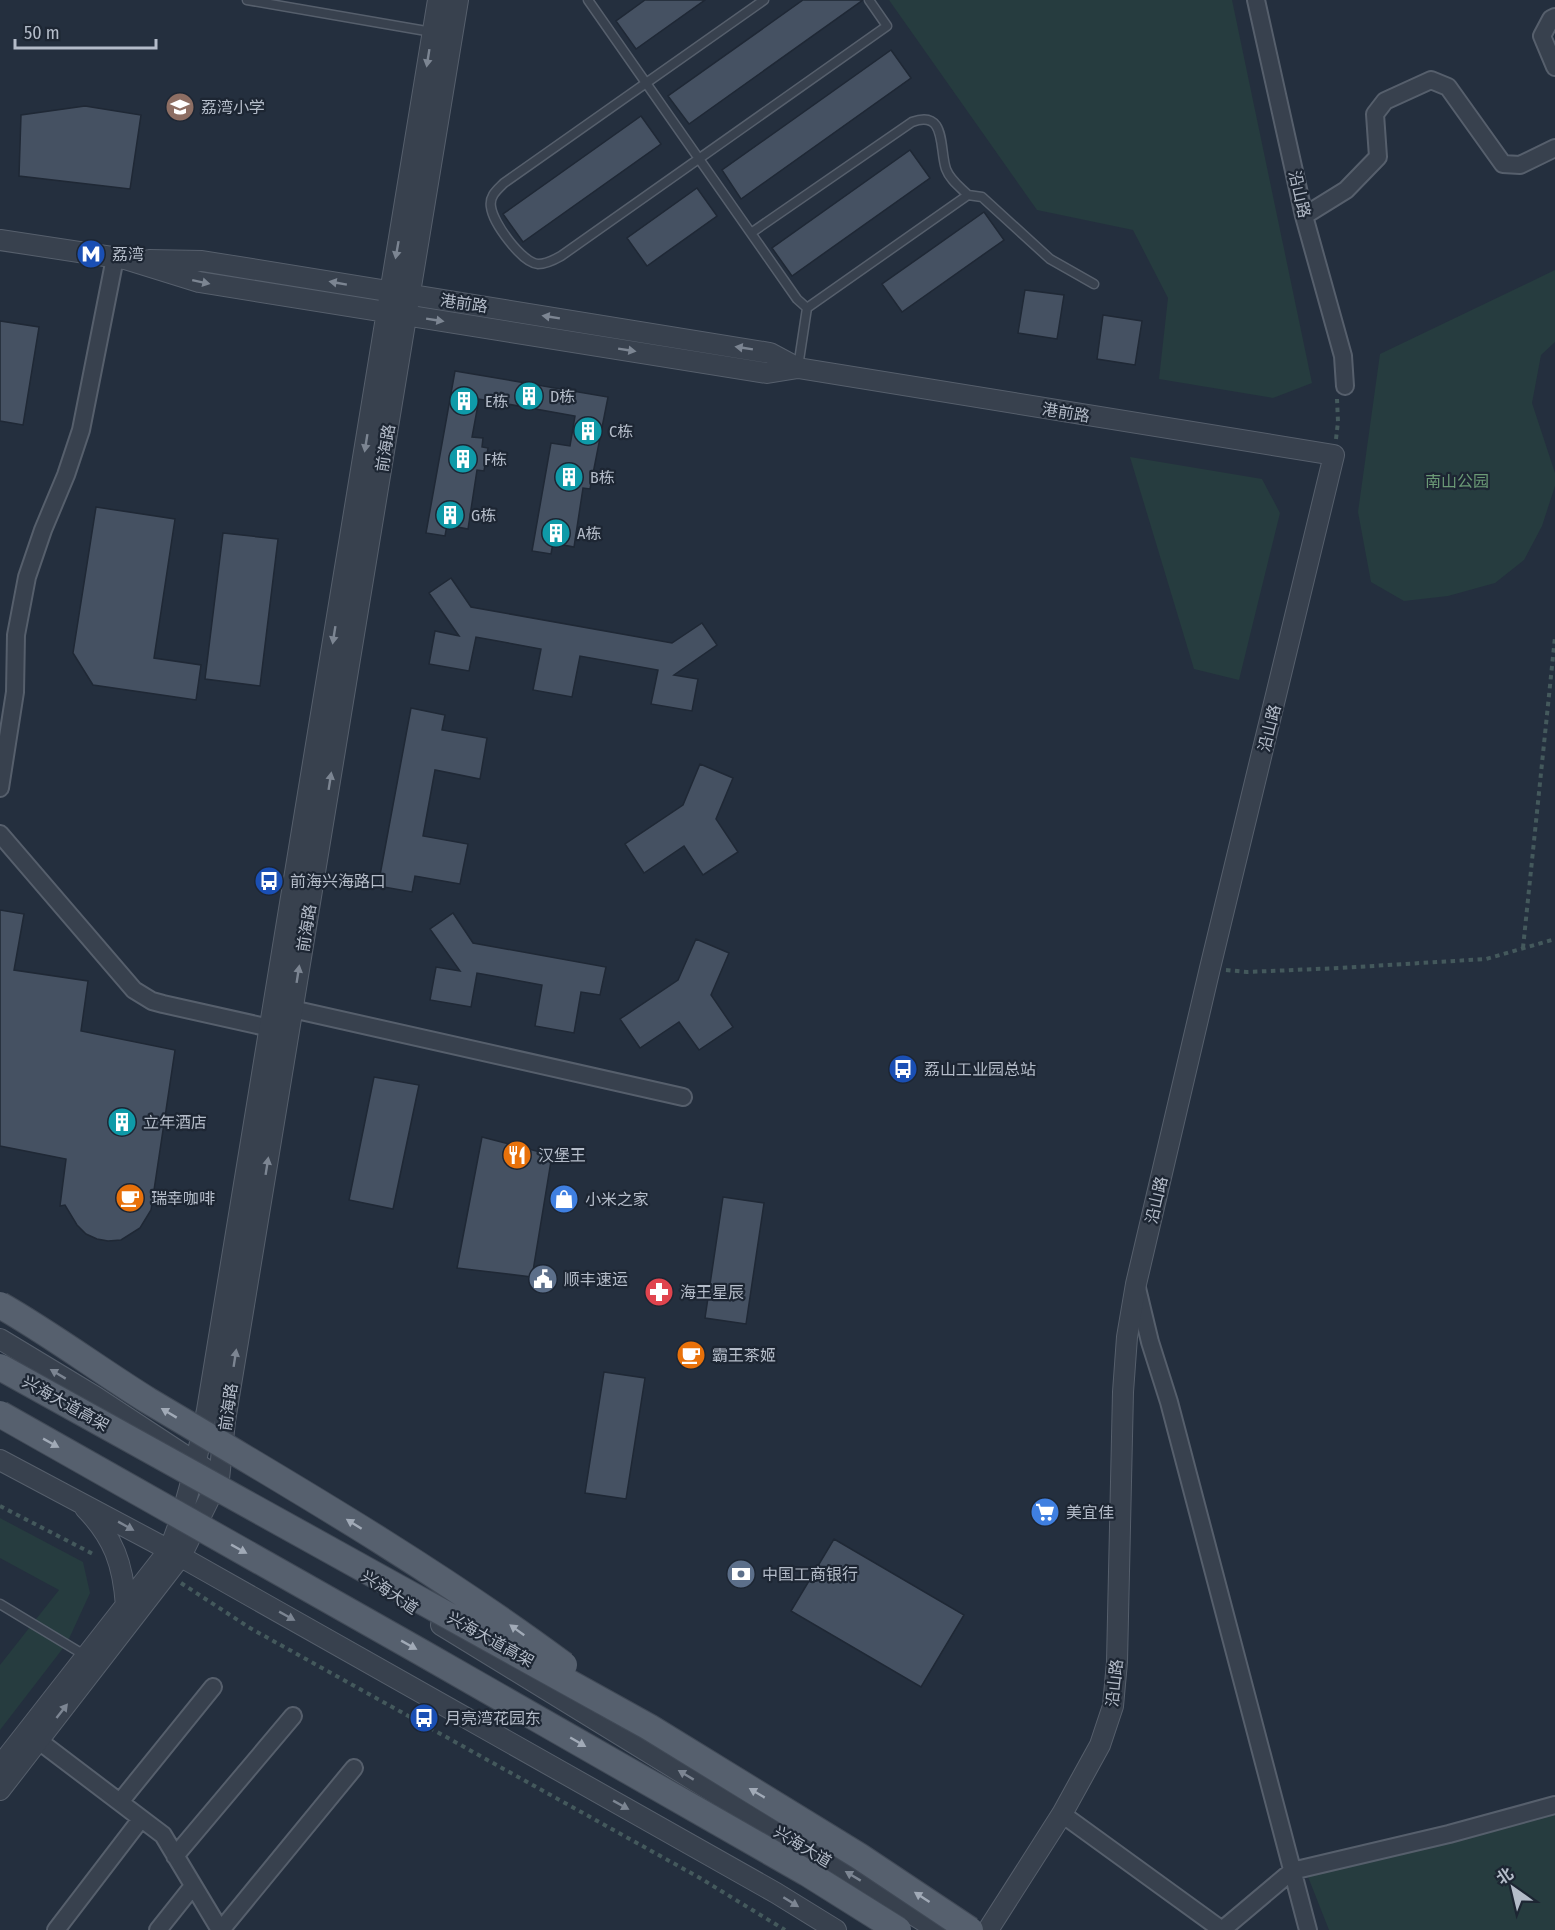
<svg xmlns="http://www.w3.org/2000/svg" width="1555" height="1930" font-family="'Fira Sans Condensed','Noto Sans SC',sans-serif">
  <rect width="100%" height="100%" fill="#242f3e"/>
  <path fill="#263c3f" d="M889,0h343l80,383 -39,15 -114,-19 9,-81 -35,-68 -96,-20z
    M1555,270v72l-14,13 -9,48 23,70v13l-13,40 -18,34 -29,23 -47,13 -44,5 -33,-19 -13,-70 22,-158z
    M1130,457l132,22 18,34 -41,167 -45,-11z
    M0,1518l83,44 7,31 -23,50 -67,87v-65l59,-75 -59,-32z
    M1555,1800v130h-226l-26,-66z"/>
  <path fill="#455162" stroke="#1f2835" stroke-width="1.5" d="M645,0h60l-69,49 -20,-28z
    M803,0h60l-174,124 -21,-28z
    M891,50l20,28 -170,121 -19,-29z
    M85,106l56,9 -11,74 -111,-13 2,-61z
    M641,116l20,28 -138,98 -20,-28z
    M910,150l20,28 -138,98 -20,-28z
    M697,188l20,28 -70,50 -20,-28z
    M984,212l20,28 -102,72 -20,-28z
    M1025,290l39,5 -7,44 -39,-6z
    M1103,315l39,6 -7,44 -38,-6z
    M0,321l39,6 -16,98 -23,-4z
    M455,371l153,26 -18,92 -7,-1 -9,59 -21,-4 -2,11 -19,-3 19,-108 19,3 5,-30 -96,-17 -7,38 11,1 -1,9 6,1 -4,23 -7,-1 -9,59 -21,-4 -2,11 -19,-3z
    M96,507l79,12 -21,139 47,7 -5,35 -103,-15 -20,-32z
    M223,533l55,6 -18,147 -55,-7z
    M451,578l20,29 201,36 30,-20 15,22 -43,30 24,4 -6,32 -41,-7 7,-34 -78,-14 -8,41 -39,-7 8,-41 -65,-12 -7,34 -40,-7 6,-33 24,5 -30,-43z
    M411,708l34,7 -3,15 45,8 -7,41 -45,-9 -12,66 45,8 -8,40 -45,-8 -3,16 -34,-6z
    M700,764l33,14 -17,41 22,33 -35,23 -19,-29 -40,27 -19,-29 58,-39z
    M0,910l24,4 -10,56 74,11 -7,50 94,19 -24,160 -11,18 -19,12 -13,1 -11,-2 -11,-5 -9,-9 -12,-20 -5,1 6,-47 -66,-13z
    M453,913l20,30 133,24 -6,28 -19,-3 -7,41 -39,-7 7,-41 -65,-12 -6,34 -41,-7 6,-33 24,4 -30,-42z
    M696,939l33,14 -18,42 22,32 -34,23 -20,-28 -39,26 -20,-29 58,-39z
    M374,1077l45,8 -26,124 -44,-9z
    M482,1137l70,18 -20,122 -75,-9z
    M723,1197l41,6 -18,121 -41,-6z
    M604,1372l41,6 -19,121 -41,-6z
    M834,1539l130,76 -43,72 -130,-76z"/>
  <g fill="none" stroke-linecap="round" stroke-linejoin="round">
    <g stroke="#565f6c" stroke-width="11">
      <path id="service" d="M247,0l185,32
        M588,0l209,299 10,9 161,-113 14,2 68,62 44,25
        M764,0l-260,183c-7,7 -15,13 -13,24 2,16 31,56 47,57 8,0 16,-4 23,-8l326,-230 -18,-26
        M751,233l161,-111c35,-13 27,27 34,47 4,11 14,18 22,26
        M798,367l9,-59
        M0,1604l86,52"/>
    </g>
    <g stroke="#565f6c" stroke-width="20">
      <path id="minor" d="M1256,0l48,216 39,140 2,30
        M1555,17l-4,2 -9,17 13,31
        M1304,216l42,-26 32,-33 -3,-43 10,-13 46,-21 17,7 55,77 17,1 35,-17
        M0,788l15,-96 1,-57 11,-58 16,-47 23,-55 15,-45 34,-172
        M0,834l134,156 18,11 11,3 107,24
        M292,1009l391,88
        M1137,1288l13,54 19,60 139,528
        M39,1741l124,94 57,95
        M120,1802l93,-115
        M1062,1814l160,116
        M175,1856l118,-140
        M56,1930l85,-111
        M158,1930l35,-44
        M221,1930l133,-162
        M1222,1930l70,-59 157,-37 106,-29"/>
    </g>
    <g stroke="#565f6c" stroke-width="22">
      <path id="tertiary" d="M0,240l125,19 74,23 568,91 31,-5 536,87 -124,513 -74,316 -9,53 -4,55 -6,270 -4,44 -13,39 -38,69 -74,116
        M149,260l53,1 568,92 28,15
        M0,1339l96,58 108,71
        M0,1460l169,90 607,343 60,37
        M85,1508c29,30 38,56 41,98
        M441,1625l497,305
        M0,1766l169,-216c19,-45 28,-94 38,-140l231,-1410
        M0,1790l181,-234 38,-77 6,-58 233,-1421"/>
    </g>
    <path stroke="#44595c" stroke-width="4" stroke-dasharray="4.5 4.5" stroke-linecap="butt" d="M1336,439l2,-17 -1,-23
      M1523,948l32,-311
      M1226,970l21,2 93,-4 146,-9 69,-20
      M0,1506l95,49
      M181,1583l69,45 450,250 85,52"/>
    <use href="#service" stroke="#38414e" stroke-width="8"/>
    <use href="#minor" stroke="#38414e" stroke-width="16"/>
    <use href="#tertiary" stroke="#38414e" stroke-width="20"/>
    <g stroke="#414a57" stroke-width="28" stroke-linecap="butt">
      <path id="primary-bridge" d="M0,1305c51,29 99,65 149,96 141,84 283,166 415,264
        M0,1367l649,360 210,129 111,74
        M0,1414l419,237 388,222 91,57"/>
    </g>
    <use href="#primary-bridge" stroke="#56606e" stroke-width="26"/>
  </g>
  <defs><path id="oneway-solid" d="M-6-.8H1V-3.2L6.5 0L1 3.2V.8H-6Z" transform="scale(1.5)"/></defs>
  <g fill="#7c8592">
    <use href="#oneway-solid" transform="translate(428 58) rotate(99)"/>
    <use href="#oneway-solid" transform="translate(397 250) rotate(100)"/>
    <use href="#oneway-solid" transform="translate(201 282) rotate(12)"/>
    <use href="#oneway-solid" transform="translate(338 283) rotate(-170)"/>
    <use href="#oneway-solid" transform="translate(551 317) rotate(-171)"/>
    <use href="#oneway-solid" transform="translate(435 320) rotate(9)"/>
    <use href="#oneway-solid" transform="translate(744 348) rotate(-171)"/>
    <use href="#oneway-solid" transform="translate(627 350) rotate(9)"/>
    <use href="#oneway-solid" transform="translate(366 443) rotate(99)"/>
    <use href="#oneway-solid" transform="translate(334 635) rotate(99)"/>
    <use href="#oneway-solid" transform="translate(330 781) rotate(-81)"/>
    <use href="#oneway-solid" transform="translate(298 974) rotate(-81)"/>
    <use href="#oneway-solid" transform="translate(267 1166) rotate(-81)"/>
    <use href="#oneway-solid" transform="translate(235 1358) rotate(-81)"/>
    <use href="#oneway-solid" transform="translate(58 1374) rotate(-149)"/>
    <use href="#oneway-solid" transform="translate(126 1526) rotate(29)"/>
    <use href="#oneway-solid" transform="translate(287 1616) rotate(29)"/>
    <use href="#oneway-solid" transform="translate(62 1711) rotate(-52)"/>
    <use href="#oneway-solid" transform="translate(686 1775) rotate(-149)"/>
    <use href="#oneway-solid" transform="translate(621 1805) rotate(29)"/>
    <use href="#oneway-solid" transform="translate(853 1876) rotate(-149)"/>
    <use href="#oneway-solid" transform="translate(791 1902) rotate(32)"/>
  </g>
  <g fill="#a1aab7">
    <use href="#oneway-solid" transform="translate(169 1413) rotate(-149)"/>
    <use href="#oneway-solid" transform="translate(51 1443) rotate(29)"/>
    <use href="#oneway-solid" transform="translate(354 1524) rotate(-148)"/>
    <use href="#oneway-solid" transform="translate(239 1549) rotate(29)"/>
    <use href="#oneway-solid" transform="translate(517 1630) rotate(-144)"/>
    <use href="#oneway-solid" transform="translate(409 1645) rotate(29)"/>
    <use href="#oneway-solid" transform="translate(578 1742) rotate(30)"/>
    <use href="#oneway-solid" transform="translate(757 1793) rotate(-149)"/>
    <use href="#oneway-solid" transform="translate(922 1897) rotate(-147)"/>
  </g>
  <defs>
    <g id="school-disc" transform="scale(1.5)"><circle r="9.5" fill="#8d6e63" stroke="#1d2633"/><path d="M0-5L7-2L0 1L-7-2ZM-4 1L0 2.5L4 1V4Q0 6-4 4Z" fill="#fff"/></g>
    <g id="metro-disc" transform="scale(1.5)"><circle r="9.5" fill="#1a4fb4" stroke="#1d2633"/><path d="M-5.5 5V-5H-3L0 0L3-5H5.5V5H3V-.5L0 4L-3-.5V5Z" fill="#fff"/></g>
    <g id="building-disc" transform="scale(1.5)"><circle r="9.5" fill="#0f9aa8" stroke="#1d2633"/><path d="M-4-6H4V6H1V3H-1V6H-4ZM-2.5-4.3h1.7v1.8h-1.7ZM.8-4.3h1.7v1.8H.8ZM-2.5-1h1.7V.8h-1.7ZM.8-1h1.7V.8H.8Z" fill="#fff"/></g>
    <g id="bus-disc" transform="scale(1.5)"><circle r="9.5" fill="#1a4fb4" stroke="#1d2633"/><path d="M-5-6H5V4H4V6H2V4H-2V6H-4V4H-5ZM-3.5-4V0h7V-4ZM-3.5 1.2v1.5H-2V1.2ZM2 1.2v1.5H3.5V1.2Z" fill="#fff"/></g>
    <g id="restaurant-disc" transform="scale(1.5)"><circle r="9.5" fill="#e8710a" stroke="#1d2633"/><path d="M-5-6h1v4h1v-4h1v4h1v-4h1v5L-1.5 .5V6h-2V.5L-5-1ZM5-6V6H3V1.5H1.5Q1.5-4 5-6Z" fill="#fff"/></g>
    <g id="cafe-disc" transform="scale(1.5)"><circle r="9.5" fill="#e8710a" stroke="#1d2633"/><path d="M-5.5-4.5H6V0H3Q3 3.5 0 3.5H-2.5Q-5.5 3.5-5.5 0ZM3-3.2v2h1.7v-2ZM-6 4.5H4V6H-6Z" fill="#fff"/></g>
    <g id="shop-disc" transform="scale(1.5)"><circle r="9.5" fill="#3f7fe0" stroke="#1d2633"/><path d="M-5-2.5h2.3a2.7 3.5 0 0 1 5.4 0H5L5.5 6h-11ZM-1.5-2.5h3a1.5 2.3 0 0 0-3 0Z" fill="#fff"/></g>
    <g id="civic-disc" transform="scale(1.5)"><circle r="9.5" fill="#5c6f8a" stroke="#1d2633"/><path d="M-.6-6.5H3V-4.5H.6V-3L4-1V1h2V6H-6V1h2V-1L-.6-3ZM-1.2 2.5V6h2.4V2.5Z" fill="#fff"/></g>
    <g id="pharmacy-disc" transform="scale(1.5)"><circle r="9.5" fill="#e0444e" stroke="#1d2633"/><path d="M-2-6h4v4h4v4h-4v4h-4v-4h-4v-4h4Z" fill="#fff"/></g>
    <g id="supermarket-disc" transform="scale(1.5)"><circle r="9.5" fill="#3f7fe0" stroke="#1d2633"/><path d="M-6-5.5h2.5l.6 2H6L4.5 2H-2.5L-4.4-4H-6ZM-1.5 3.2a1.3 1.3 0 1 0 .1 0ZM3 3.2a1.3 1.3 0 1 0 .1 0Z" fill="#fff"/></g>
    <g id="bank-disc" transform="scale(1.5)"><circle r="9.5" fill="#5c6f8a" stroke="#1d2633"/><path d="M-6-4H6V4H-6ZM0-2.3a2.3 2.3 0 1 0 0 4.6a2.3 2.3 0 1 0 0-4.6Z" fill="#fff"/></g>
  </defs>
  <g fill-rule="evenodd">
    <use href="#school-disc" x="180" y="107"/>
    <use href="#metro-disc" x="91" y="254"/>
    <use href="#building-disc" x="529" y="396"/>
    <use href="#building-disc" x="464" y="401"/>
    <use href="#building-disc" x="588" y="431"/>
    <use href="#building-disc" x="463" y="459"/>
    <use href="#building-disc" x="569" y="477"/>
    <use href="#building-disc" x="450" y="515"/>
    <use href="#building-disc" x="556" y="533"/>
    <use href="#bus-disc" x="269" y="881"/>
    <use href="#bus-disc" x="903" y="1069"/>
    <use href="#building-disc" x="122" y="1122"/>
    <use href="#restaurant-disc" x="517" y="1155"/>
    <use href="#cafe-disc" x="130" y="1198"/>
    <use href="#shop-disc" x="564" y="1199"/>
    <use href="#civic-disc" x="543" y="1279"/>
    <use href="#pharmacy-disc" x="659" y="1292"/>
    <use href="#cafe-disc" x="691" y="1355"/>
    <use href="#supermarket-disc" x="1045" y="1512"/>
    <use href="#bank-disc" x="741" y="1574"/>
    <use href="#bus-disc" x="424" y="1718"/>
  </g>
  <g text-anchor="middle" stroke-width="4.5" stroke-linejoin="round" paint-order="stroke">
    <g font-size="16" fill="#b4bcc9" stroke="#1d2633" text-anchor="start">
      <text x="201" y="113">荔湾小学</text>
      <text x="112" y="260">荔湾</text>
      <text x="550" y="402">D栋</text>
      <text x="485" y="407">E栋</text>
      <text x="609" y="437">C栋</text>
      <text x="484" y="465">F栋</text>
      <text x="590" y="483">B栋</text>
      <text x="471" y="521">G栋</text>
      <text x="577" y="539">A栋</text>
      <text x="290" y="887">前海兴海路口</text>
      <text x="924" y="1075">荔山工业园总站</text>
      <text x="143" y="1128">立年酒店</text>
      <text x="538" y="1161">汉堡王</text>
      <text x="151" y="1204">瑞幸咖啡</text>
      <text x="585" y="1205">小米之家</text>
      <text x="564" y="1285">顺丰速运</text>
      <text x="680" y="1298">海王星辰</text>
      <text x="712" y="1361">霸王茶姬</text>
      <text x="1066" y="1518">美宜佳</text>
      <text x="762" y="1580">中国工商银行</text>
      <text x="445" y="1724">月亮湾花园东</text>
    </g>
    <g font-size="16" fill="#b4bcc9" stroke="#1d2633">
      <text transform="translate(1300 194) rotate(77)" y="6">沿山路</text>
      <text transform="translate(464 303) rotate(8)" y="6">港前路</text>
      <text transform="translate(1066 412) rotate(9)" y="6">港前路</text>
      <text transform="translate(385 448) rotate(-81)" y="6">前海路</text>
      <text transform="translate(1269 728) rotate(-76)" y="6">沿山路</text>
      <text transform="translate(306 928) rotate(-81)" y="6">前海路</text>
      <text transform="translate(1156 1200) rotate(-77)" y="6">沿山路</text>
      <text transform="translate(66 1403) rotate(29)" y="6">兴海大道高架</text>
      <text transform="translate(228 1407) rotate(-82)" y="6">前海路</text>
      <text transform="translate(390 1592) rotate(34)" y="6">兴海大道</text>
      <text transform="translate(491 1639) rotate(29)" y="6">兴海大道高架</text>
      <text transform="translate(1114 1683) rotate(-84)" y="6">沿山路</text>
      <text transform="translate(803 1846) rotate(31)" y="6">兴海大道</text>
    </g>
    <g font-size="16" fill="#6b9a76" stroke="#1d2633">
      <text x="1457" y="487">南山公园</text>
    </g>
  </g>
  <g transform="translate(1513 1888) rotate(326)" stroke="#1d2633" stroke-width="4.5" paint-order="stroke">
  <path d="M0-4.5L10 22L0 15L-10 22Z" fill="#b4bcc9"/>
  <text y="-9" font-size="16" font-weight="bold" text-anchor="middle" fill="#b4bcc9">北</text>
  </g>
  <path d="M15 39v9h141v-9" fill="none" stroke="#b4bcc9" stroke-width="3"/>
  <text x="24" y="39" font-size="18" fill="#b4bcc9" stroke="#1d2633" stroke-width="4.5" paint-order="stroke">50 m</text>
</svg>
